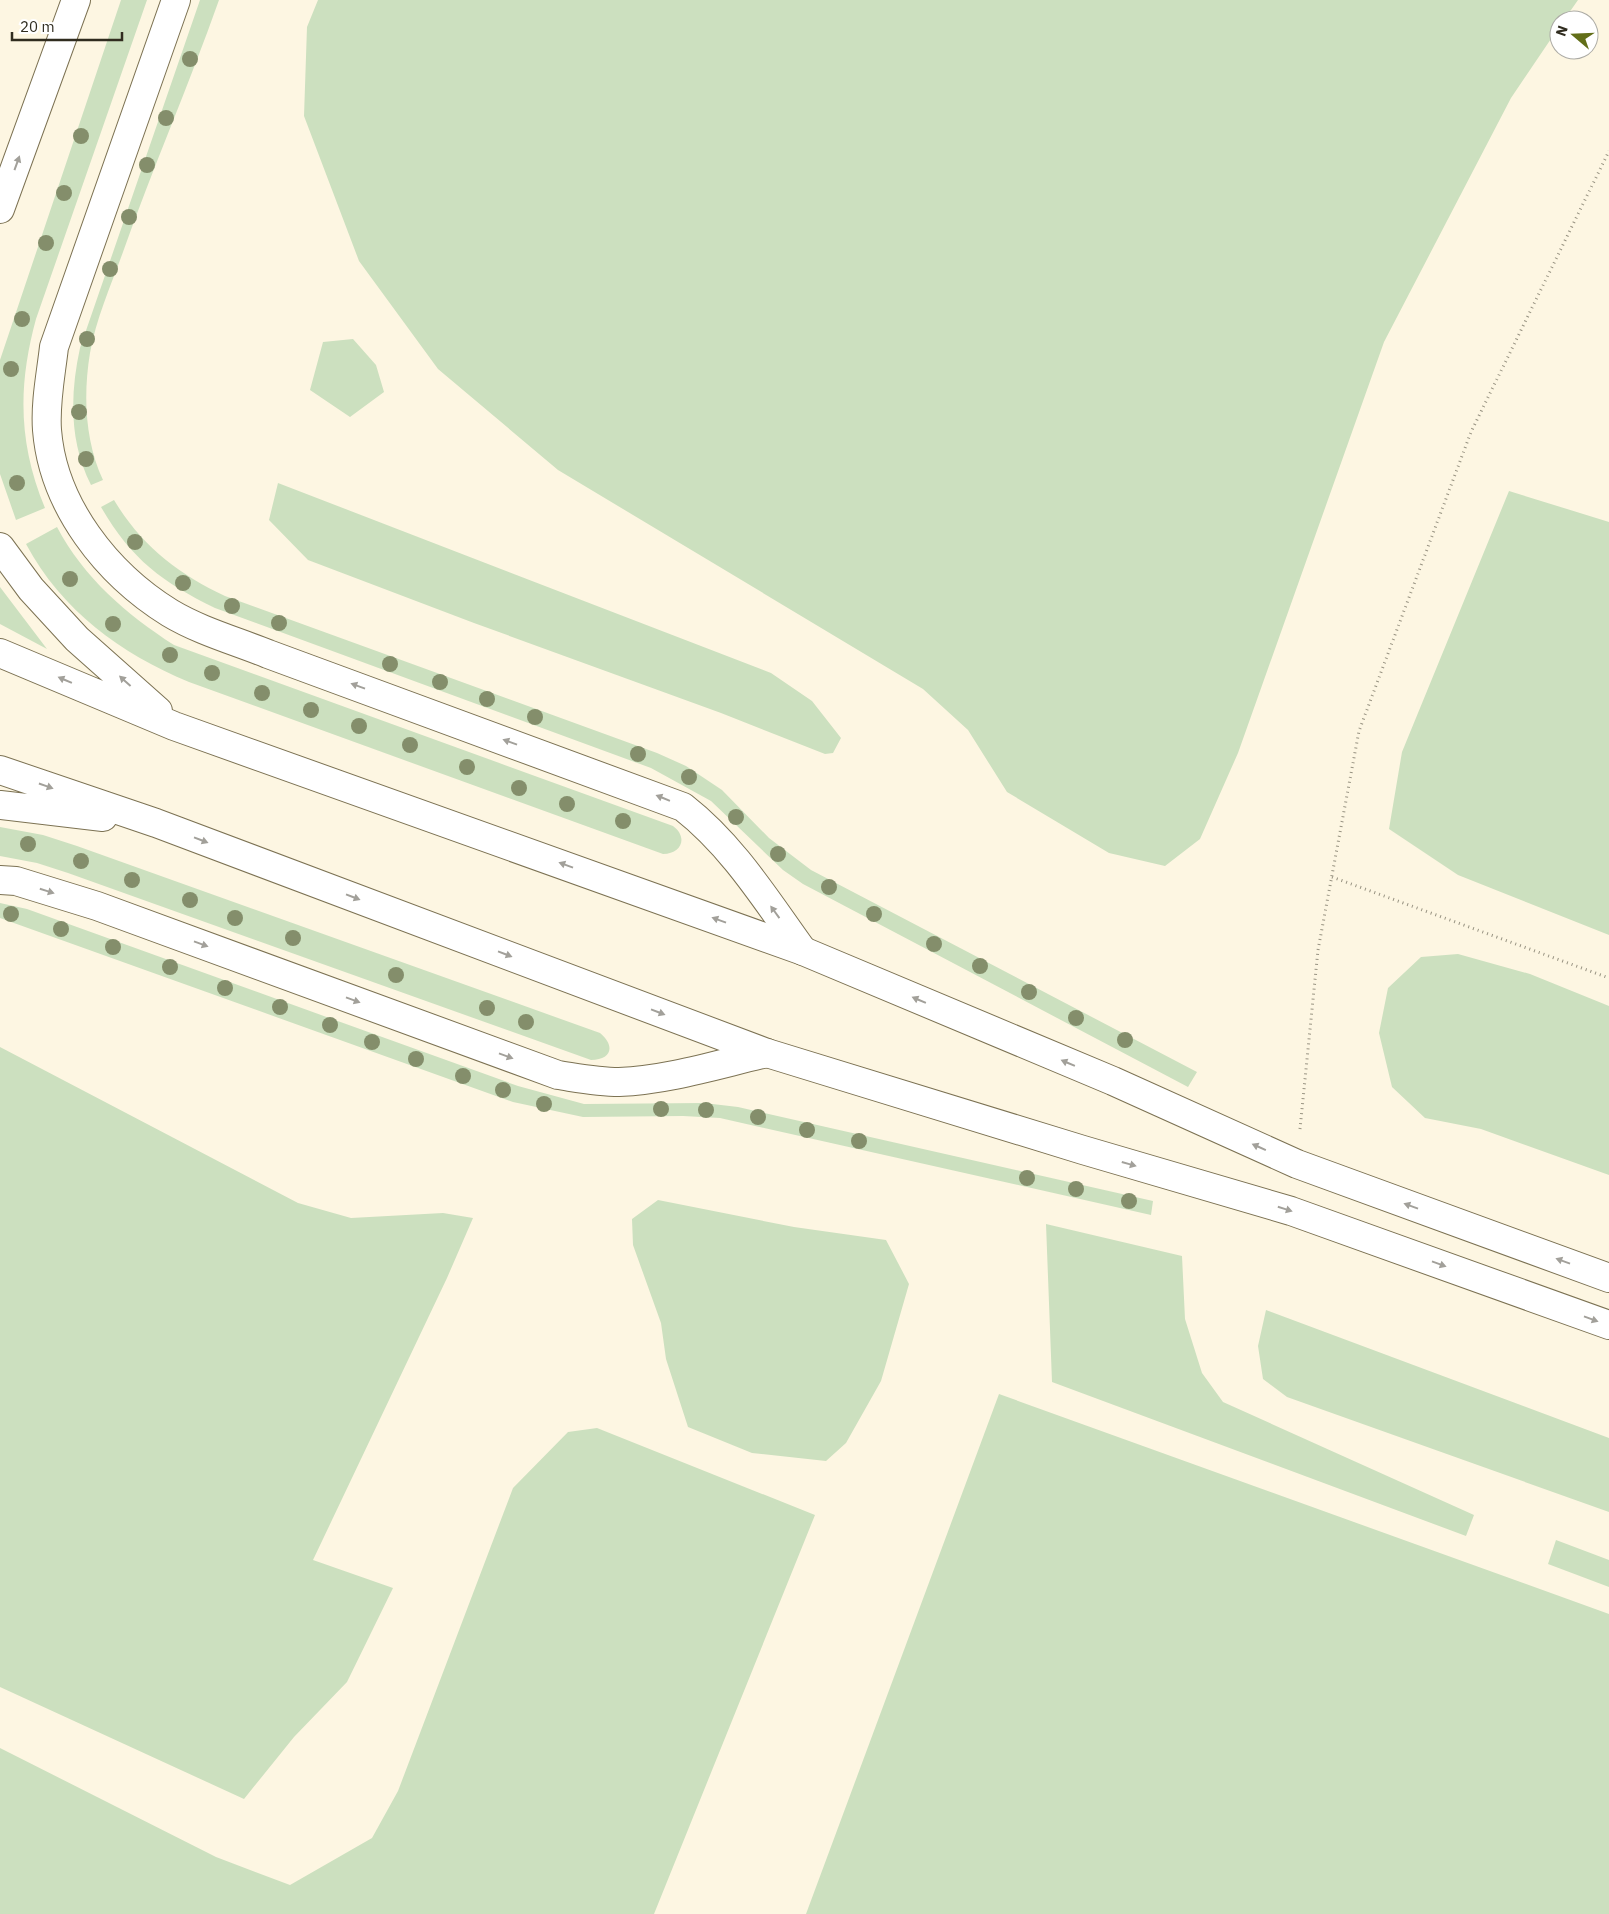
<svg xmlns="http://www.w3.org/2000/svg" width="1609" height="1914" font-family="'IBM Plex Sans',sans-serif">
  <rect width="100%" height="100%" fill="#fdf6e2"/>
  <path fill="#cce0bf" d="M121,0h26l-111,319c-18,66 -18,124 9,189l-29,12 -16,-46v-114z
    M200,0h19c-30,85 -66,167 -96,252 -12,33 -27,67 -33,101 -7,43 -5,88 13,127l-12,5c-22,-43 -21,-91 -11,-137z
    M318,0h1260l-14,20h-5v7l-48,71 -127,244 -146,411 -38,86 -35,27 -56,-13 -102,-61 -39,-62 -45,-41 -365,-219 -120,-101 -79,-108 -55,-145 3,-89z
    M353,339l23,26 8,27 -34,25 -40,-27 13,-48z
    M278,483l493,190 41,28 29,37 -8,15 -8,1 -104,-41 -247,-90 -166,-63 -39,-40z
    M1509,491l100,31v413l-151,-60 -69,-46 13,-77z
    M114,500c27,45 64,74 111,96l432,157 29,13 36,24 47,48 42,32 386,202 -9,15 -385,-203 -20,-14 -72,-69 -60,-33 -436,-160c-53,-26 -84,-49 -114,-101z
    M57,527c27,51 69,87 117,118l499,181c15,11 9,28 -10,28l-474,-172c-69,-29 -127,-71 -163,-138z
    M0,587l47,62 -47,-25z
    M0,827l43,8 34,11 523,187c16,13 11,27 -9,27l-523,-187 -31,-10 -37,-7z
    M0,903l27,6 491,177 66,18 120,-1 34,4 415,94 -2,14 -431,-97 -37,-2 -100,1 -70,-15 -513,-184z
    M1458,954l72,20 79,32v169l-128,-46 -56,-11 -33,-31 -13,-54 9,-45 33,-31z
    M0,1047l298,156 53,15 92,-5 30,5 -26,60 -134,282 80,28 -46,94 -53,55 -50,62 -244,-112z
    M658,1200l136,27 92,13 23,44 -28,97 -35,62 -20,18 -74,-8 -64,-26 -22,-68 -5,-36 -28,-78 -1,-26z
    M1046,1224l136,32 3,63 17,54 21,29 251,113 -8,21 -414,-154z
    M1266,1310l343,128v74l-322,-115 -24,-18 -5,-33z
    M999,1394l610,220v300h-803z
    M597,1428l218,87 -161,399h-654v-166l216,109 74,28 82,-47 26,-47 115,-303 55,-56z
    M1556,1540l53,20v27l-61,-23z"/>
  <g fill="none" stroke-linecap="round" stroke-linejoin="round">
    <g stroke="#7c7253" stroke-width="30">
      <path id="minor" d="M176,0l-122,347c-3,27 -9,55 -7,83 6,76 60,144 123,183 30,18 66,28 98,41l415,153c50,39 83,93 120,144
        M0,880l16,1 81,25 461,169c20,3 40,7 61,7 50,-2 100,-18 148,-29"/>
    </g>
    <g stroke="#7c7253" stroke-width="30">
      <path id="secondary" d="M0,209l76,-209"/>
    </g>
    <g stroke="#7c7253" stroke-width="30">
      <path id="primary" d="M0,547l31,42 46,50 81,72
        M0,653l174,73 629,225 310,130 184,83 312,114
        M0,770l156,53 611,230 316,97 208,61 318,114
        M0,805l103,12"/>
    </g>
    <path stroke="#989382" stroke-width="3" stroke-dasharray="1 4" stroke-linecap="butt" d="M1332,877l277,101
      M1300,1129l18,-179 41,-219 112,-299 138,-281"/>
    <use href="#minor" stroke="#fff" stroke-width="28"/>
    <use href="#secondary" stroke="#fff" stroke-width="28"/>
    <use href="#primary" stroke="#fff" stroke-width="28"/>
  </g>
  <g fill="#848e6b">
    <circle cx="190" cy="59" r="8"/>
    <circle cx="166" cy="118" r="8"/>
    <circle cx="81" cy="136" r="8"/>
    <circle cx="147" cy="165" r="8"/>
    <circle cx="64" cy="193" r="8"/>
    <circle cx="129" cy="217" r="8"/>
    <circle cx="46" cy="243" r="8"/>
    <circle cx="110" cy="269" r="8"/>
    <circle cx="22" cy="319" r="8"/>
    <circle cx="87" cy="339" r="8"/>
    <circle cx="11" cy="369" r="8"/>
    <circle cx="79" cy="412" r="8"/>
    <circle cx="86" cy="459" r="8"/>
    <circle cx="17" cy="483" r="8"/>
    <circle cx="135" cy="542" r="8"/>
    <circle cx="70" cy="579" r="8"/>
    <circle cx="183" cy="583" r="8"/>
    <circle cx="232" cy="606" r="8"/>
    <circle cx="279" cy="623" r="8"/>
    <circle cx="113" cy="624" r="8"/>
    <circle cx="170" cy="655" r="8"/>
    <circle cx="390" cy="664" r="8"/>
    <circle cx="212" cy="673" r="8"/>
    <circle cx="440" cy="682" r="8"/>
    <circle cx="262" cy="693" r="8"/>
    <circle cx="487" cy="699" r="8"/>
    <circle cx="311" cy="710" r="8"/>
    <circle cx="535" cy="717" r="8"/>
    <circle cx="359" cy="726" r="8"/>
    <circle cx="410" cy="745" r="8"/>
    <circle cx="638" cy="754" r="8"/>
    <circle cx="467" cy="767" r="8"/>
    <circle cx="689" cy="777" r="8"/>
    <circle cx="519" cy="788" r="8"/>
    <circle cx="567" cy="804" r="8"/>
    <circle cx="736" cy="817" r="8"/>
    <circle cx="623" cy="821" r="8"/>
    <circle cx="28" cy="844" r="8"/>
    <circle cx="778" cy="854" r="8"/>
    <circle cx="81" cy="861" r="8"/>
    <circle cx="132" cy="880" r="8"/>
    <circle cx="829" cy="887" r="8"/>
    <circle cx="190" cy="900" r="8"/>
    <circle cx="11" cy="914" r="8"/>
    <circle cx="874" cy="914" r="8"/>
    <circle cx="235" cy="918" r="8"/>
    <circle cx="61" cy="929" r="8"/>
    <circle cx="293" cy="938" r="8"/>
    <circle cx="934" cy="944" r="8"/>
    <circle cx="113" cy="947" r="8"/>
    <circle cx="980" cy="966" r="8"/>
    <circle cx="170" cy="967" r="8"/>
    <circle cx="396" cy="975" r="8"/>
    <circle cx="225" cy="988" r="8"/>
    <circle cx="1029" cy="992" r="8"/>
    <circle cx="280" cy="1007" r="8"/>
    <circle cx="487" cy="1008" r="8"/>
    <circle cx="1076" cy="1018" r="8"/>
    <circle cx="526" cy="1022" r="8"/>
    <circle cx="330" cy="1025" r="8"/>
    <circle cx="1125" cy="1040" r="8"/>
    <circle cx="372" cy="1042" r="8"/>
    <circle cx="416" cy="1059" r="8"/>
    <circle cx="463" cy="1076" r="8"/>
    <circle cx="503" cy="1090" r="8"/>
    <circle cx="544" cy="1104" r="8"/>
    <circle cx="661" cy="1109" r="8"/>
    <circle cx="706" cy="1110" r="8"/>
    <circle cx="758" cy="1117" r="8"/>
    <circle cx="807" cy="1130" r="8"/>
    <circle cx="859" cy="1141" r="8"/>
    <circle cx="1027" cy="1178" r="8"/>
    <circle cx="1076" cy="1189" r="8"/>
    <circle cx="1129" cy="1201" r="8"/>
  </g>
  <defs><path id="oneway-solid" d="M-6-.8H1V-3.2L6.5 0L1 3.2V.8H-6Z" transform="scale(1.25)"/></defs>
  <g fill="#a2a09a">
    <use href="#oneway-solid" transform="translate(17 163) rotate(-70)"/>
    <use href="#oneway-solid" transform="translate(65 680) rotate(-157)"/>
    <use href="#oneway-solid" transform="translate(125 681) rotate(-138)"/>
    <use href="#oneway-solid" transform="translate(358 686) rotate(-160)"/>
    <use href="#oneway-solid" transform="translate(510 742) rotate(-160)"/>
    <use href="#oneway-solid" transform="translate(46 786) rotate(19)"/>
    <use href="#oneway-solid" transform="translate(663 798) rotate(-158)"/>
    <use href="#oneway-solid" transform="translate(201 840) rotate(21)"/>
    <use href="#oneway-solid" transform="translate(566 865) rotate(-160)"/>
    <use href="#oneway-solid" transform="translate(47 891) rotate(17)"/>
    <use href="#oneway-solid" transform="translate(353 897) rotate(21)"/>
    <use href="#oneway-solid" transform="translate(775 912) rotate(-126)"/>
    <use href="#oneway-solid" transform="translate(719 920) rotate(-160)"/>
    <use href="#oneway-solid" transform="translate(201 944) rotate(20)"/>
    <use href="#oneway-solid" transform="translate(505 954) rotate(21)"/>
    <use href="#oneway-solid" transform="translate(353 1000) rotate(20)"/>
    <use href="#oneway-solid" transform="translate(919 1000) rotate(-157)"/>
    <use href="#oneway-solid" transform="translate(658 1012) rotate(21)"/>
    <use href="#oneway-solid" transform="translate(506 1056) rotate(20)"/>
    <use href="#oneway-solid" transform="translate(1068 1063) rotate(-157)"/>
    <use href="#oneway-solid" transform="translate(1259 1147) rotate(-156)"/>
    <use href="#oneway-solid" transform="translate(1129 1164) rotate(16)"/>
    <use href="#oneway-solid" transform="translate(1411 1206) rotate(-160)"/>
    <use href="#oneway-solid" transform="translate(1285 1209) rotate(17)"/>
    <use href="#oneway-solid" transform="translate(1563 1261) rotate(-160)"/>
    <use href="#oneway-solid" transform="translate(1439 1264) rotate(20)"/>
    <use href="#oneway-solid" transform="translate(1591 1319) rotate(20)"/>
  </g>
  <g transform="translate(1574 35) rotate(289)"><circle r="24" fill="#ffffff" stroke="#acaba5"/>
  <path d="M0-4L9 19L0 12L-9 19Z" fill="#626e18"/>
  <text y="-8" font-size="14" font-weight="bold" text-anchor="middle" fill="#302c1f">N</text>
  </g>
  <path d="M12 32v8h110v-8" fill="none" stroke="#302c1f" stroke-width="2.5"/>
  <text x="20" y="32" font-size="15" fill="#302c1f" stroke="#ffffff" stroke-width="4" paint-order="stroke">20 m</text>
</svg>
